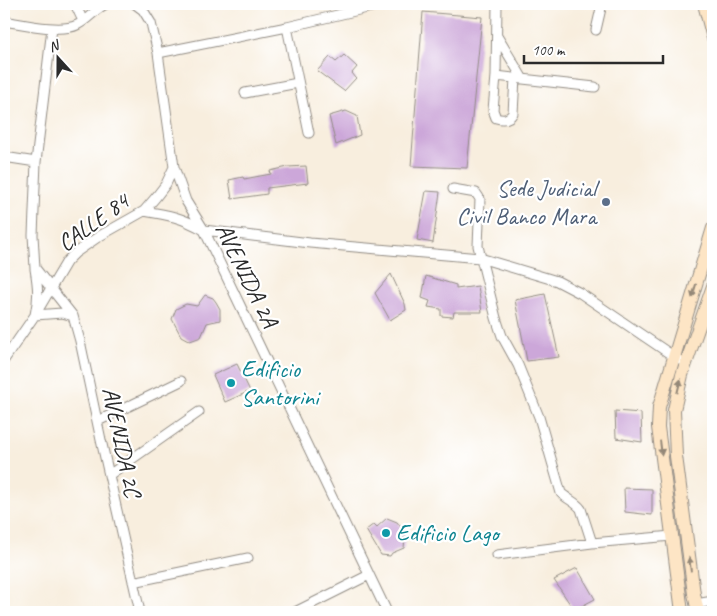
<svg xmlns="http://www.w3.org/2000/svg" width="717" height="616" font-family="Caveat,sans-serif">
  <rect width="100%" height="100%" fill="#fff"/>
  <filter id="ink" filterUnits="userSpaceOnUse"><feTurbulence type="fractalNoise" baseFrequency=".02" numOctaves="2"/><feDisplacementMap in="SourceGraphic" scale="10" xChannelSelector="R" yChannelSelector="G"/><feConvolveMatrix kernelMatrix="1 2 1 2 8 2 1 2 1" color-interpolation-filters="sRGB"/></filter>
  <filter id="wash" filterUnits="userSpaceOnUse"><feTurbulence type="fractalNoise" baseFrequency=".0096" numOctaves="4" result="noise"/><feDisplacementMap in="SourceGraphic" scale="20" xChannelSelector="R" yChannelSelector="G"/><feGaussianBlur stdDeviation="1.12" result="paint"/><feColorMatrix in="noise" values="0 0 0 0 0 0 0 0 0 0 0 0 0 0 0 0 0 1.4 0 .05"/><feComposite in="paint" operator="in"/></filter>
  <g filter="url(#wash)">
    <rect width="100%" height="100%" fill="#f8eede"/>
    <g id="blocks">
      <path fill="#cca7d9" d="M423,12l59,5 -15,151 -56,-2z
        M344,55l13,12 -5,6 4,5 -12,13 -27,-20 13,-14 6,5z
        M346,111l11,5 3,19 -24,10 -7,-29z
        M306,166l2,17 -41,5v6l-35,5 -3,-19 14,-3 1,2 27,-5 -1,-3 18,-4z
        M426,191l14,1 -7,51 -16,-3z
        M391,274l14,30 1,6 -16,10 -15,-27z
        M426,276l30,9v4l22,-3 4,26h-28l-1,5 -12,-1v-7l-13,-2 2,-6 -8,-3z
        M545,294l14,63 -32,4 -12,-61z
        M205,295l8,3 3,4 4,7v11l-13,3 -6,14 -11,4 -9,-5 -9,-17 4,-10 10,-5 11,2z
        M237,364l13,27 -25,11 -12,-27z
        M615,411l26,2 1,29 -26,-4z
        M624,488l28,1v26l-27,-3z
        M387,518l10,4 4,5 4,10 -1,11 -12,5 -2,3 -9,-1 -15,-25 8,-6 3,3z
        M577,568l18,31 -21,11 -20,-30z"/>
    </g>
  </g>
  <g filter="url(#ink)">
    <use href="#blocks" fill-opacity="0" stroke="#928c84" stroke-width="1"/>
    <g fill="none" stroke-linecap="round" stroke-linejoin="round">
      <g stroke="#928c84" stroke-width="11">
        <path id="minor" d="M75,4l8,17
          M135,4l8,6 8,13 7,30 16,114 12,34 18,29 183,382
          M497,4l-1,72 -3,34 3,8c7,2 13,2 17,-5l2,-35
          M4,21c19,3 57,12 73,4 11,-5 18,-16 29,-21
          M287,27l22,106
          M52,28l-16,134 -3,73 2,33 38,48 7,25 21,99 39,172
          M596,30l6,-26
          M497,36l26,43
          M158,53l129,-26 97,-23
          M496,76l99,11
          M245,93l53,-10
          M4,157l32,5
          M453,189l23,4 4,6 -2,47 18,72 6,18 16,29 21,52 22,76c6,6 15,9 20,16l11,34
          M144,211c25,4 37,6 60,19l106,13 170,15 77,23 23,12 99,67
          M35,269c3,18 4,28 0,46l27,-2 11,3
          M4,360l31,-45 32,-54 8,-8 23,-16 46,-26 12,-14 10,-13 8,-17
          M98,421l83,-40
          M109,475l90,-63
          M497,555l95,-12 80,-7
          M133,582l115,-24
          M696,604l17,-3
          M295,612l74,-37"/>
      </g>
      <g stroke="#928c84" stroke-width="14">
        <path id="secondary" d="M704,4l9,34
          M682,612l-24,-185 1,-20 54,-179
          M698,612l-4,-18 -18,-138 -2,-46 8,-35 31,-89"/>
      </g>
      <use href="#minor" stroke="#fff" stroke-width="9"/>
      <use href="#secondary" stroke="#fde5c5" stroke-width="12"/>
    </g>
    <defs><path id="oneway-solid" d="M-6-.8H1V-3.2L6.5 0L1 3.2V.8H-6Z" transform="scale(1.25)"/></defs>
    <g fill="#948878">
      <use href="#oneway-solid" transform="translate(694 291) rotate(107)"/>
      <use href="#oneway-solid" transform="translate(679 386) rotate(-76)"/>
      <use href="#oneway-solid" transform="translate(661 448) rotate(83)"/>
      <use href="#oneway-solid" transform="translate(690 564) rotate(-97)"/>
    </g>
  </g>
  <circle fill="#5c6f8a" stroke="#fff" stroke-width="2" cx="606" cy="202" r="5"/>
  <g fill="#0f9aa8" stroke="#fff" stroke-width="2">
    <circle cx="231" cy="383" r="5"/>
    <circle cx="386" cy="533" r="5"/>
  </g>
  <g text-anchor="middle" stroke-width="4.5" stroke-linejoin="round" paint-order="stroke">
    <g font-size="24" fill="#4e5e75" stroke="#fff" text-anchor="end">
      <text x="596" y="196">Sede Judicial<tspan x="596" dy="28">Civil Banco Mara</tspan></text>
    </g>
    <g font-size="24" fill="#2b2b2b" stroke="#fff">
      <text transform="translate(93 222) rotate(-36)" y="8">CALLE 84</text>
      <text transform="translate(247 275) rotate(64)" y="8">AVENIDA 2A</text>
      <text transform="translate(122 442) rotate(78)" y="8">AVENIDA 2C</text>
    </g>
    <g font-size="24" fill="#0d838f" stroke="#fff" text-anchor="start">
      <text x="241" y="377">Edificio<tspan x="241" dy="28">Santorini</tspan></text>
      <text x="396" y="541">Edificio Lago</text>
    </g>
  </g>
  <rect width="717" height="616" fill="none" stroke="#fff" stroke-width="20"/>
  <g transform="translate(58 58) rotate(339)" stroke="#ffffff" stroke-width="4" paint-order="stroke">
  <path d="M0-4L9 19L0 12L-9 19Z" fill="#2b2b2b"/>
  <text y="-8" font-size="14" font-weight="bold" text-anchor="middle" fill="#2b2b2b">N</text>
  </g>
  <path d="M524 55v8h139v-8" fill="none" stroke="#2b2b2b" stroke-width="2.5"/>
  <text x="532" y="55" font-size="15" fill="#2b2b2b" stroke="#ffffff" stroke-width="4" paint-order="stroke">100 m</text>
</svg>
